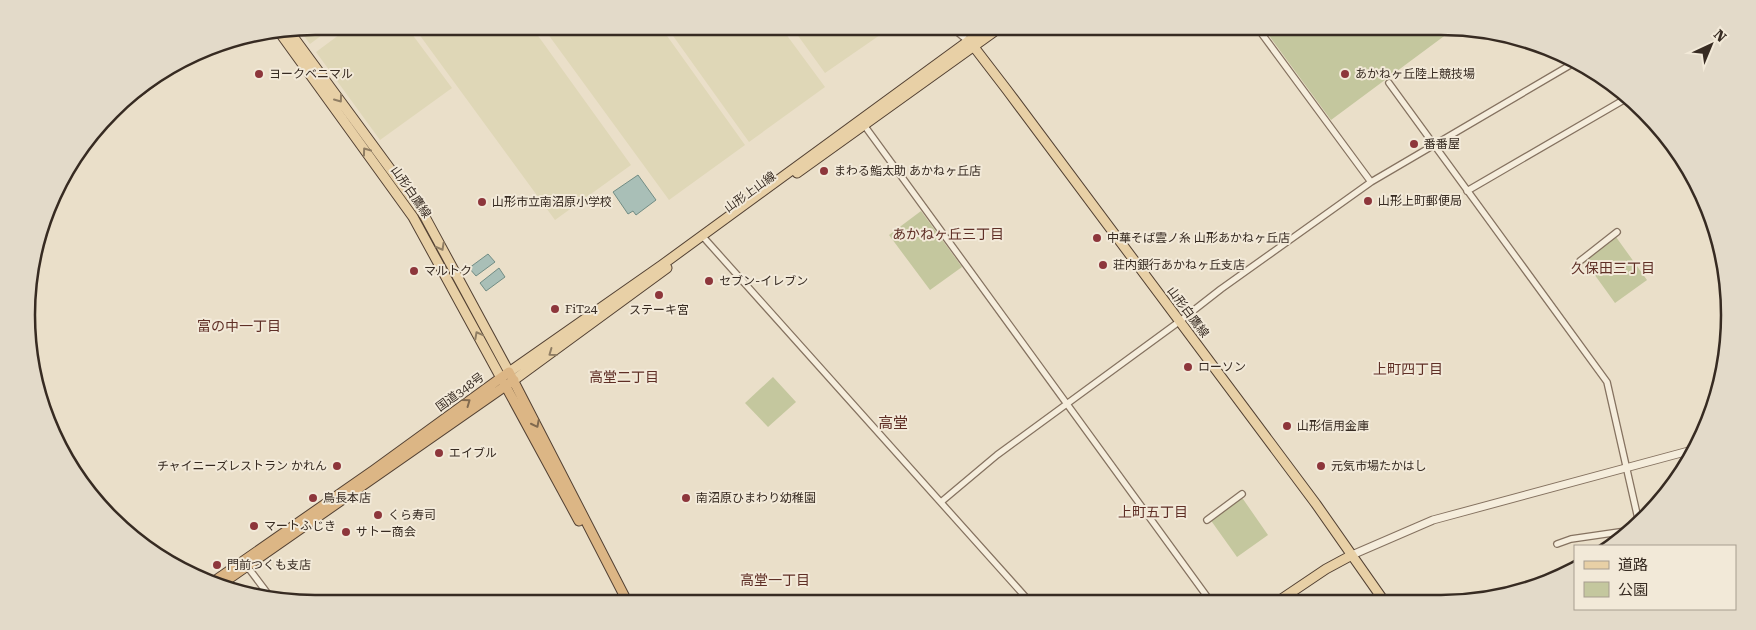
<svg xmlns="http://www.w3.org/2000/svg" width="1756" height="630" font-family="'Roboto Serif','Noto Sans JP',serif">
  <rect width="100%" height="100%" fill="#eadfc9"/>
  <path fill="#dfd7b7" d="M315,26h19l-24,18 -11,-15z
    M351,26h55l46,62 -72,52 -64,-88z
    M413,26h118l100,139 -76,55z
    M542,26h118l85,119 -76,55z
    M666,26h114l45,61 -76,55z
    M791,26h102l-68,47z"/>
  <path fill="#c4c79e" d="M1262,26h179l14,2 -124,92z
    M921,211l41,56 -32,23 -41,-55z
    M1616,237l31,43 -32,23 -31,-43z
    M773,377l23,25 -28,25 -23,-24z
    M1238,498l5,1 25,36 -31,22 -25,-35 -1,-3z"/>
  <path fill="#a9bfb7" stroke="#718c84" d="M638,175l18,25 -20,15 -3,-4 -5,3 -15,-22z
    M488,254l7,8 -19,14 -7,-8z
    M499,268l6,9 -19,14 -6,-8z"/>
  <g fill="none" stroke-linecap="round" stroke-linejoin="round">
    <g stroke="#857260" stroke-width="8">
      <path id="minor" d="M950,26l18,15
        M1256,26l115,156
        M1389,83l218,299 32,141
        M114,112l56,-42
        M864,125l347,477
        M1467,191l160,-93
        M705,239l325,363
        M1580,261l37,-29
        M941,502l56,-47 183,-134 41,-32 150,-107 201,-118
        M1207,520l35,-26
        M1557,544l14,-5 62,-9
        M247,566l24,32"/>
    </g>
    <g stroke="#857260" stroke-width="9">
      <path id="tertiary" d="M1352,555l81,-35 263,-71"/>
    </g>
    <g stroke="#534133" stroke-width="11">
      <path id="primary" d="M289,31l135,184 85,157 153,-107 327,-239
        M280,33l133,184 88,161
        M968,41l6,6 33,43 309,414 68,97
        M797,173l205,-147
        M514,380l153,-112
        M1277,602l49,-33 26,-14"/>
    </g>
    <g stroke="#534133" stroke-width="11">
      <path id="trunk" d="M504,383l75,138
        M213,582l161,-112 135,-98 119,231
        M220,585l294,-205"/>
    </g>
    <use href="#minor" stroke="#f5eddc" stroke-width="5.5"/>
    <use href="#tertiary" stroke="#f5eddc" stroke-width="7"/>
    <use href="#primary" stroke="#e8d0a6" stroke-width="9"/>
    <use href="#trunk" stroke="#dcb685" stroke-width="9"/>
  </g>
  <defs><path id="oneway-chevron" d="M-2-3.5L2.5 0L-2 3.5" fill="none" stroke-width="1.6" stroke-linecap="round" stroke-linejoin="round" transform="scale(1.25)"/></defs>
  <g stroke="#907e64">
    <use href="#oneway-chevron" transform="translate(339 99) rotate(54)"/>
    <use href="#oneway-chevron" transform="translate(366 151) rotate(-126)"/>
    <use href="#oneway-chevron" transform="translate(441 247) rotate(61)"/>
    <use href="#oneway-chevron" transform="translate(478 335) rotate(-118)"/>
    <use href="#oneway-chevron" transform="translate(552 353) rotate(144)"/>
  </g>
  <g stroke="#816a4f">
    <use href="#oneway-chevron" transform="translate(467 402) rotate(-36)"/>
    <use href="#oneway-chevron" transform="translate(536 424) rotate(63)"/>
  </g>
  <g fill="#8d363b" stroke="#f2e9d8" stroke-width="2">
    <circle cx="259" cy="74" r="5"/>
    <circle cx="1345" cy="74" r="5"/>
    <circle cx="1414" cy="144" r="5"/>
    <circle cx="824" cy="171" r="5"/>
    <circle cx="1368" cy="201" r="5"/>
    <circle cx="482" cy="202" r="5"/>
    <circle cx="1097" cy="238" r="5"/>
    <circle cx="1103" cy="265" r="5"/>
    <circle cx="414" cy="271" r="5"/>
    <circle cx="709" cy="281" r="5"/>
    <circle cx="659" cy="295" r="5"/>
    <circle cx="555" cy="309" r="5"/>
    <circle cx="1188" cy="367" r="5"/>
    <circle cx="1287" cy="426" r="5"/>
    <circle cx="439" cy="453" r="5"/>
    <circle cx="337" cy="466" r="5"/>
    <circle cx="1321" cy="466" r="5"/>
    <circle cx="313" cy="498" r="5"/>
    <circle cx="686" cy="498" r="5"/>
    <circle cx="378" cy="515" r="5"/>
    <circle cx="254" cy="526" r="5"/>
    <circle cx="346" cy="532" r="5"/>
    <circle cx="217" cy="565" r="5"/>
  </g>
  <g text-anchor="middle" stroke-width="4" stroke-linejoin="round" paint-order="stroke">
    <g font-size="12" fill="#372b22" stroke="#f2e9d8" text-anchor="start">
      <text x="269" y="78">ヨークベニマル</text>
      <text x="1355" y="78">あかねヶ丘陸上競技場</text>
      <text x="1424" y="148">番番屋</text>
      <text x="834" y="175">まわる鮨太助 あかねヶ丘店</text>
      <text x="1378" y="205">山形上町郵便局</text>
      <text x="492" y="206">山形市立南沼原小学校</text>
      <text x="1107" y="242">中華そば雲ノ糸 山形あかねヶ丘店</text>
      <text x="1113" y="269">荘内銀行あかねヶ丘支店</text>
      <text x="424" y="275">マルトク</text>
      <text x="719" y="285">セブン-イレブン</text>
      <text x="565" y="313">FiT24</text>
      <text x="659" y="314" text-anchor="middle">ステーキ宮</text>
      <text x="1198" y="371">ローソン</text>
      <text x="1297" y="430">山形信用金庫</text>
      <text x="449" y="457">エイブル</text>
      <text x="327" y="470" text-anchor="end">チャイニーズレストラン かれん</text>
      <text x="1331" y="470">元気市場たかはし</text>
      <text x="323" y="502">鳥長本店</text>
      <text x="696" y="502">南沼原ひまわり幼稚園</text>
      <text x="388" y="519">くら寿司</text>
      <text x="264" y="530">マートふじき</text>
      <text x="356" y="536">サトー商会</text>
      <text x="227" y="569">門前つくも支店</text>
    </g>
    <g font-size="12" fill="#372b22" stroke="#f2e9d8">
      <text transform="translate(411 192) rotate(55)" y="4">山形白鷹線</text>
      <text transform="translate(750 192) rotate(-36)" y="4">山形上山線</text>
      <text transform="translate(1188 312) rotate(53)" y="4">山形白鷹線</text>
      <text transform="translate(460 392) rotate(-36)" y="4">国道348号</text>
    </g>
    <g font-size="14" fill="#5f2f26" stroke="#f2e9d8">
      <text x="948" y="239">あかねヶ丘三丁目</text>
      <text x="1613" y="273">久保田三丁目</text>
      <text x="239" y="331">富の中一丁目</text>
      <text x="1408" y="374">上町四丁目</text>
      <text x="624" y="382">高堂二丁目</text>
      <text x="1153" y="517">上町五丁目</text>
      <text x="775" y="585">高堂一丁目</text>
    </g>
    <g font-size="15" fill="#5f2f26" stroke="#f2e9d8">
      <text x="893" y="428">高堂</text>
    </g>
  </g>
  <path d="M0 0H1756V630H0ZM315 35H1441A280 280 0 0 1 1721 315V315A280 280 0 0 1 1441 595H315A280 280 0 0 1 35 315V315A280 280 0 0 1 315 35Z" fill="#e3dac9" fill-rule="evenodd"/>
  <path fill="none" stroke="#372b22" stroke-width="2.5" d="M315 35H1441A280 280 0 0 1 1721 315V315A280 280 0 0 1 1441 595H315A280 280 0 0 1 35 315V315A280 280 0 0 1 315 35Z"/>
  <rect x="1574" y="545" width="162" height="65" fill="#f2e9d8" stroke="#a79d8f"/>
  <rect x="1584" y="561" width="25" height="8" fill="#e8d0a6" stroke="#a79d8f"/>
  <text x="1618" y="570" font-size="15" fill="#372b22">道路</text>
  <rect x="1584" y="582" width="25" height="15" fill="#c4c79e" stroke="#a79d8f"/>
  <text x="1618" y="595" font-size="15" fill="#372b22">公園</text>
  <g transform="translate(1711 45) rotate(44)" stroke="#f2e9d8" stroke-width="4" paint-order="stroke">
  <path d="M0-4L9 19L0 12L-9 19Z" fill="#372b22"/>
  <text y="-8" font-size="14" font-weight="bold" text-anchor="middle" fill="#372b22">N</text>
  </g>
</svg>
